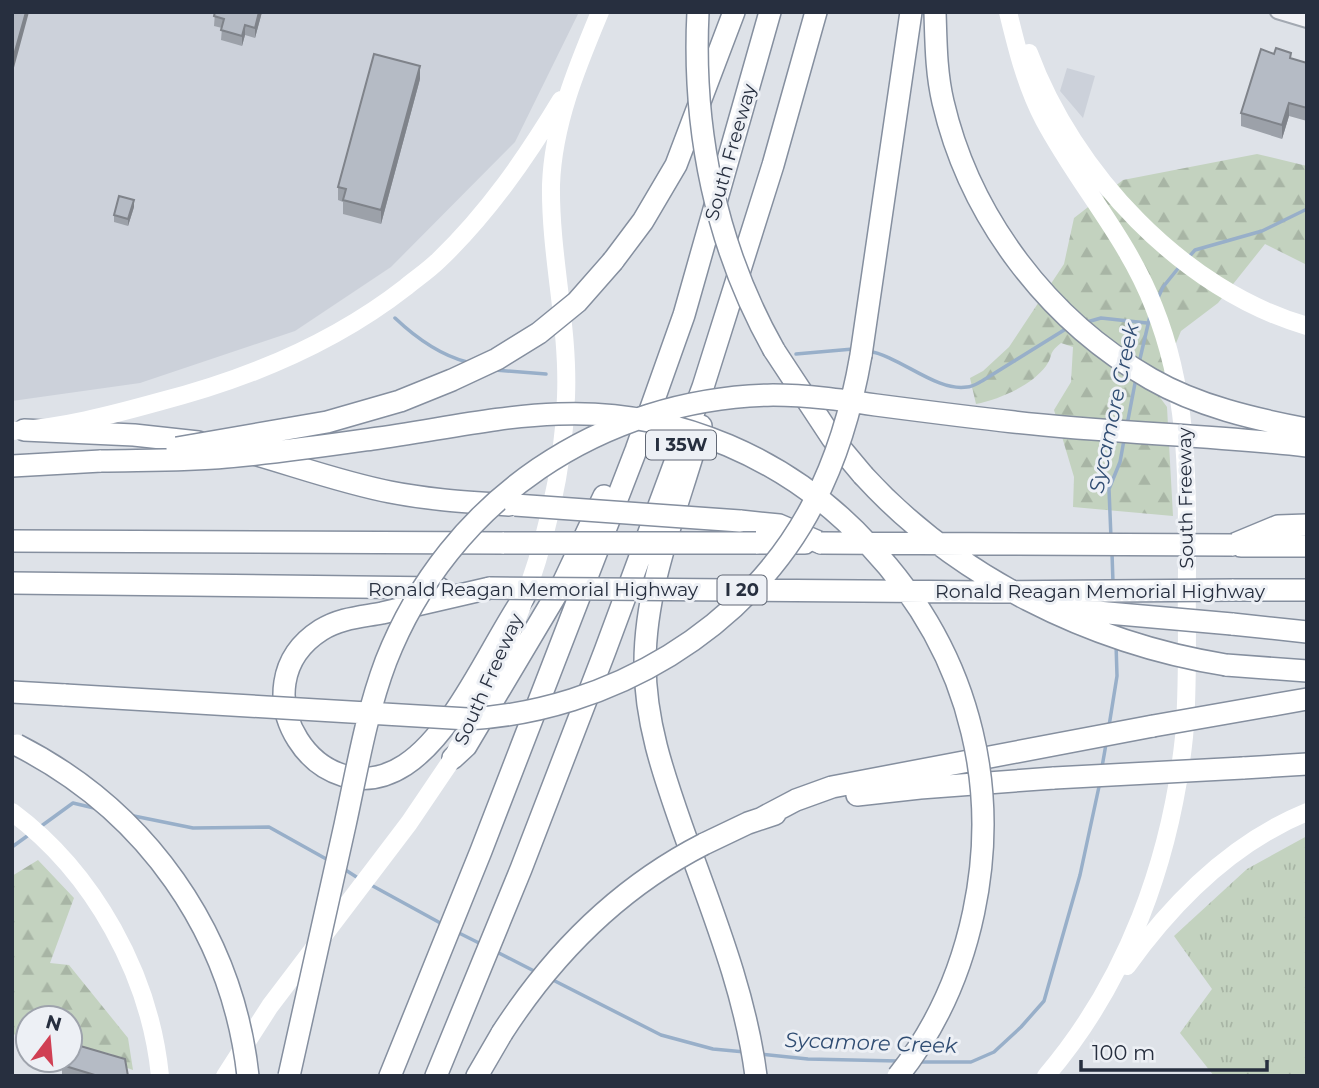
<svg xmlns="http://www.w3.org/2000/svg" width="1319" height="1088" font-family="Montserrat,sans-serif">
  <defs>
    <pattern id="grass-tufts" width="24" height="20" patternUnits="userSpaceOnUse" patternTransform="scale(1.75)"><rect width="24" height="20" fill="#c3d2bf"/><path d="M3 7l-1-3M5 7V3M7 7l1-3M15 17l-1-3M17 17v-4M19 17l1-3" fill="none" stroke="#a8b5a5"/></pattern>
    <pattern id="forest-firs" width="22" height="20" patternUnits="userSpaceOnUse" patternTransform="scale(1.75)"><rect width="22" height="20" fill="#c3d2bf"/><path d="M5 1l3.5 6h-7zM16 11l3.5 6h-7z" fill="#a8b5a5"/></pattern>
  </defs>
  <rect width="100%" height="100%" fill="#dee2e8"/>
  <path fill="#ccd1da" d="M12,12h567l-64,130 -124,125 -96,64 -155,52 -128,18z
    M1067,68l28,8 -12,42 -23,-27z"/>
  <path fill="url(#grass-tufts)" d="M1307,836v240h-93l-34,-43 32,-44 -38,-53 73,-67z"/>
  <path fill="url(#forest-firs)" d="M1257,154l50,12v99l-42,-21 -47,59 -37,28 -25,61 11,15 6,109 -100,-9 1,-30 -20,-67 17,-28 2,-35 -12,-4c-14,11 -7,12 -15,23 -15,20 -46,33 -70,38l-6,-26 13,-7 26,-24 55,-83 10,-46 49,-38z
    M38,860l36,38 -24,65 19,2 59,73 5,32 -14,-5 -7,-11 -42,-9v-27h-42v19l-16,-3v-158z"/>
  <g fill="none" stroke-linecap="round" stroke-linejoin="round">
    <path stroke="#98afc9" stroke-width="3.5" d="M1188,258l7,-8 67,-19 45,-22
      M1157,300l6,-13 17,-21
      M395,318c20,19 45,37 72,44
      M1087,322l14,-4 46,5
      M868,351c32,5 68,41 99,36 5,0 11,-4 15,-6l87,-54
      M796,354l57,-5
      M1139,363l11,-47
      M495,370l51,4
      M1127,425l9,-47
      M1111,538l-2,-49 11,-27 4,-22
      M1112,553l1,30
      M1109,726l8,-50 -1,-33
      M1102,767l4,-23
      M129,815l64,13 76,-1 59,33
      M40,827l33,-24 21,5
      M12,847l18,-13
      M344,869l14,9
      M371,885l73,40
      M457,932l24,12
      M495,951l43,22
      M551,979l110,56 52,14 32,3
      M759,1054l49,5 90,2
      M916,1062h55l23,-10 27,-25 23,-26 36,-126 20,-93"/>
    <g stroke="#a3a9b2" stroke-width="16">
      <path id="minor" d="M1277,12l30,9"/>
    </g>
    <g stroke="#858f9f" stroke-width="24">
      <path id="motorway" d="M613,261l30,-40 33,-56 58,-153
        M774,350l58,88 31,37
        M861,355l50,-343
        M701,426c-21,77 -56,156 -56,237 0,58 18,110 37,164 29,82 63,163 74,249
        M24,430l110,5 64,7
        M254,454c45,13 90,29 136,38 40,8 79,10 119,13
        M12,466l89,-5
        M740,521l39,4 42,18
        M12,541l492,2
        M756,543h49
        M1232,545l46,-19 29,-1
        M1241,546h66
        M12,583l427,5
        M490,588c-36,8 -72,17 -108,25 -21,4 -42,5 -61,17 -88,56 -2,191 84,135 50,-33 85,-118 119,-168
        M1232,590h75
        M1232,624l75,8
        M1226,665l81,6
        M12,692l53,3
        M453,758l13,-12 97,-163 41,-87
        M1243,768l64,-4
        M857,795l63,-7 134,-10
        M762,818l34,-18 36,-13 321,-61
        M704,844l44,-21 27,-9
        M390,1076l91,-225 155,-401 48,-135 86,-303
        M436,1076l85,-207 84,-218 98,-264 70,-222 43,-153
        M477,1076l25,-43"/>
    </g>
    <use href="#minor" stroke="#f1f2f6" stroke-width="12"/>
    <path stroke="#fff" stroke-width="18" d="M1008,12c9,37 18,74 36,108 34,64 84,119 110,187 35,87 33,172 33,264 -1,55 2,111 -3,166 -13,123 -57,244 -138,339
      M1029,53c44,119 153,237 278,273
      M12,431c49,-3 99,-16 146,-29 90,-23 175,-58 248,-115 11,-9 23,-17 33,-27 49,-47 87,-102 122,-160
      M474,716c49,-99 88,-207 92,-319 3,-71 -16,-141 -15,-212 2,-61 26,-118 49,-173
      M12,812c82,61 138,163 148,264
      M1127,966c46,-64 104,-123 180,-154
      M225,1076l45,-70 139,-183 44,-65 5,-11"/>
    <use href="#motorway" stroke="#fff" stroke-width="21"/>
    <g stroke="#858f9f" stroke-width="24" stroke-linecap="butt">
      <path id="motorway-bridge" d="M698,12c-6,118 18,235 76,338
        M935,12c1,30 1,60 8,90 27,116 105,218 208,277 47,27 103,40 156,50
        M177,448l150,-26 73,-21 52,-21 45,-21 42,-26 38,-31 36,-41
        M101,461c41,-1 84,0 125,-4 49,-4 97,-11 146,-18 61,-8 124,-23 186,-25 118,-5 232,45 311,131 51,54 86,115 103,187 28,116 1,250 -74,344
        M863,475c93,102 227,168 363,190
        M515,505l225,16
        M504,543h252
        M821,543l411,2
        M490,588l503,4 239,-2
        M1063,609l169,15
        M65,695l403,24c141,-8 281,-89 346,-217 24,-46 38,-95 47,-147
        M1153,726l154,-27
        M17,745c128,65 215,186 231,331
        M1054,778l189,-10
        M502,1033c51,-79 118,-146 202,-189
        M289,1076c19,-84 37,-168 56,-251 12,-55 21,-111 41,-164 63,-161 215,-263 387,-266 35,0 69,5 103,10 46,6 92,12 138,17 97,11 195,13 293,24"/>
    </g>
    <use href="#motorway-bridge" stroke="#fff" stroke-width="21"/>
  </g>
  <path fill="#9ca1a9" d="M215,12h47l-7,26 -10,-3 -3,11 -21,-6 1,-12 -8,-2z
    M1291,58l16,5v58l-18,-5 -7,23 -41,-13v-13z
    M420,79l-39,145 -38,-10v-12l-5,-2v-13z
    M134,207l-6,19 -14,-4v-7z
    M62,1065l66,11h-66z"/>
  <path fill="#7f838a" d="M26,12h3l-17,63v-13z
    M259,12h3l-7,26v-10z
    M245,25v10l-3,11v-10z
    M420,66v13l-39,145v-14z
    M1289,103v13l-7,23v-14z
    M134,200v7l-6,19v-7z"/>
  <path fill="#b5bbc5" stroke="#7f838a" stroke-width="2" d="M12,12h14l-14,50z
    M215,12h44l-4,16 -10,-3 -3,11 -21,-6 3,-11 -10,-3z
    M1276,48l15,5 -1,5 17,5v45l-18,-5 -7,22 -41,-12 20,-64 13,5z
    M374,54l46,12 -39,144 -38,-10 3,-11 -8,-2z
    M119,196l15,4 -6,19 -14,-4z
    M70,1043l55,16 3,17h-30l-36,-11 2,-5h6z"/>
  <g text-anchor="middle" stroke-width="6" stroke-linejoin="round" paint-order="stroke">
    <g fill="#edf0f5" stroke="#626976" stroke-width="2">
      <rect x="646" y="430.5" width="70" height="29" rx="5"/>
      <rect x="717.5" y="575.5" width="49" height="29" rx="5"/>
    </g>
    <g font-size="18" font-weight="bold" fill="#272f3f">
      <text x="681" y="451">I 35W</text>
      <text x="742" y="596">I 20</text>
    </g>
    <g font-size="19" fill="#272f3f" stroke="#edf0f5">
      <text transform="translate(730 152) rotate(-74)" y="7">South Freeway</text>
      <text transform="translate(1185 498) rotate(-91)" y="7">South Freeway</text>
      <text x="533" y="596">Ronald Reagan Memorial Highway</text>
      <text x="1100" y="598">Ronald Reagan Memorial Highway</text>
      <text transform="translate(488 679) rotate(-66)" y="7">South Freeway</text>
    </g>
    <g font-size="21" font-style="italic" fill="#304d73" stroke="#edf0f5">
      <text transform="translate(1114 408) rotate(-78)" y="7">Sycamore Creek</text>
      <text transform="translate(871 1043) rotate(2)" y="7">Sycamore Creek</text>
    </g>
  </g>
  <rect width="1319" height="1088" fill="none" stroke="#272f3f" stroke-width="28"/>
  <g transform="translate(49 1039) rotate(16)"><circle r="33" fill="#edf0f5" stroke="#9ea3ac" stroke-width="2"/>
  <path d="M0-5L12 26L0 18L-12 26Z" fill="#d03f53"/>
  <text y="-10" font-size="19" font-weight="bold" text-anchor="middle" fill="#272f3f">N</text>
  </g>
  <path d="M1081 1060v10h186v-10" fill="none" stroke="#272f3f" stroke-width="3.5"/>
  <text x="1092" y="1060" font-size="21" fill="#272f3f" stroke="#edf0f5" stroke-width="5" paint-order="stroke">100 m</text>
</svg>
